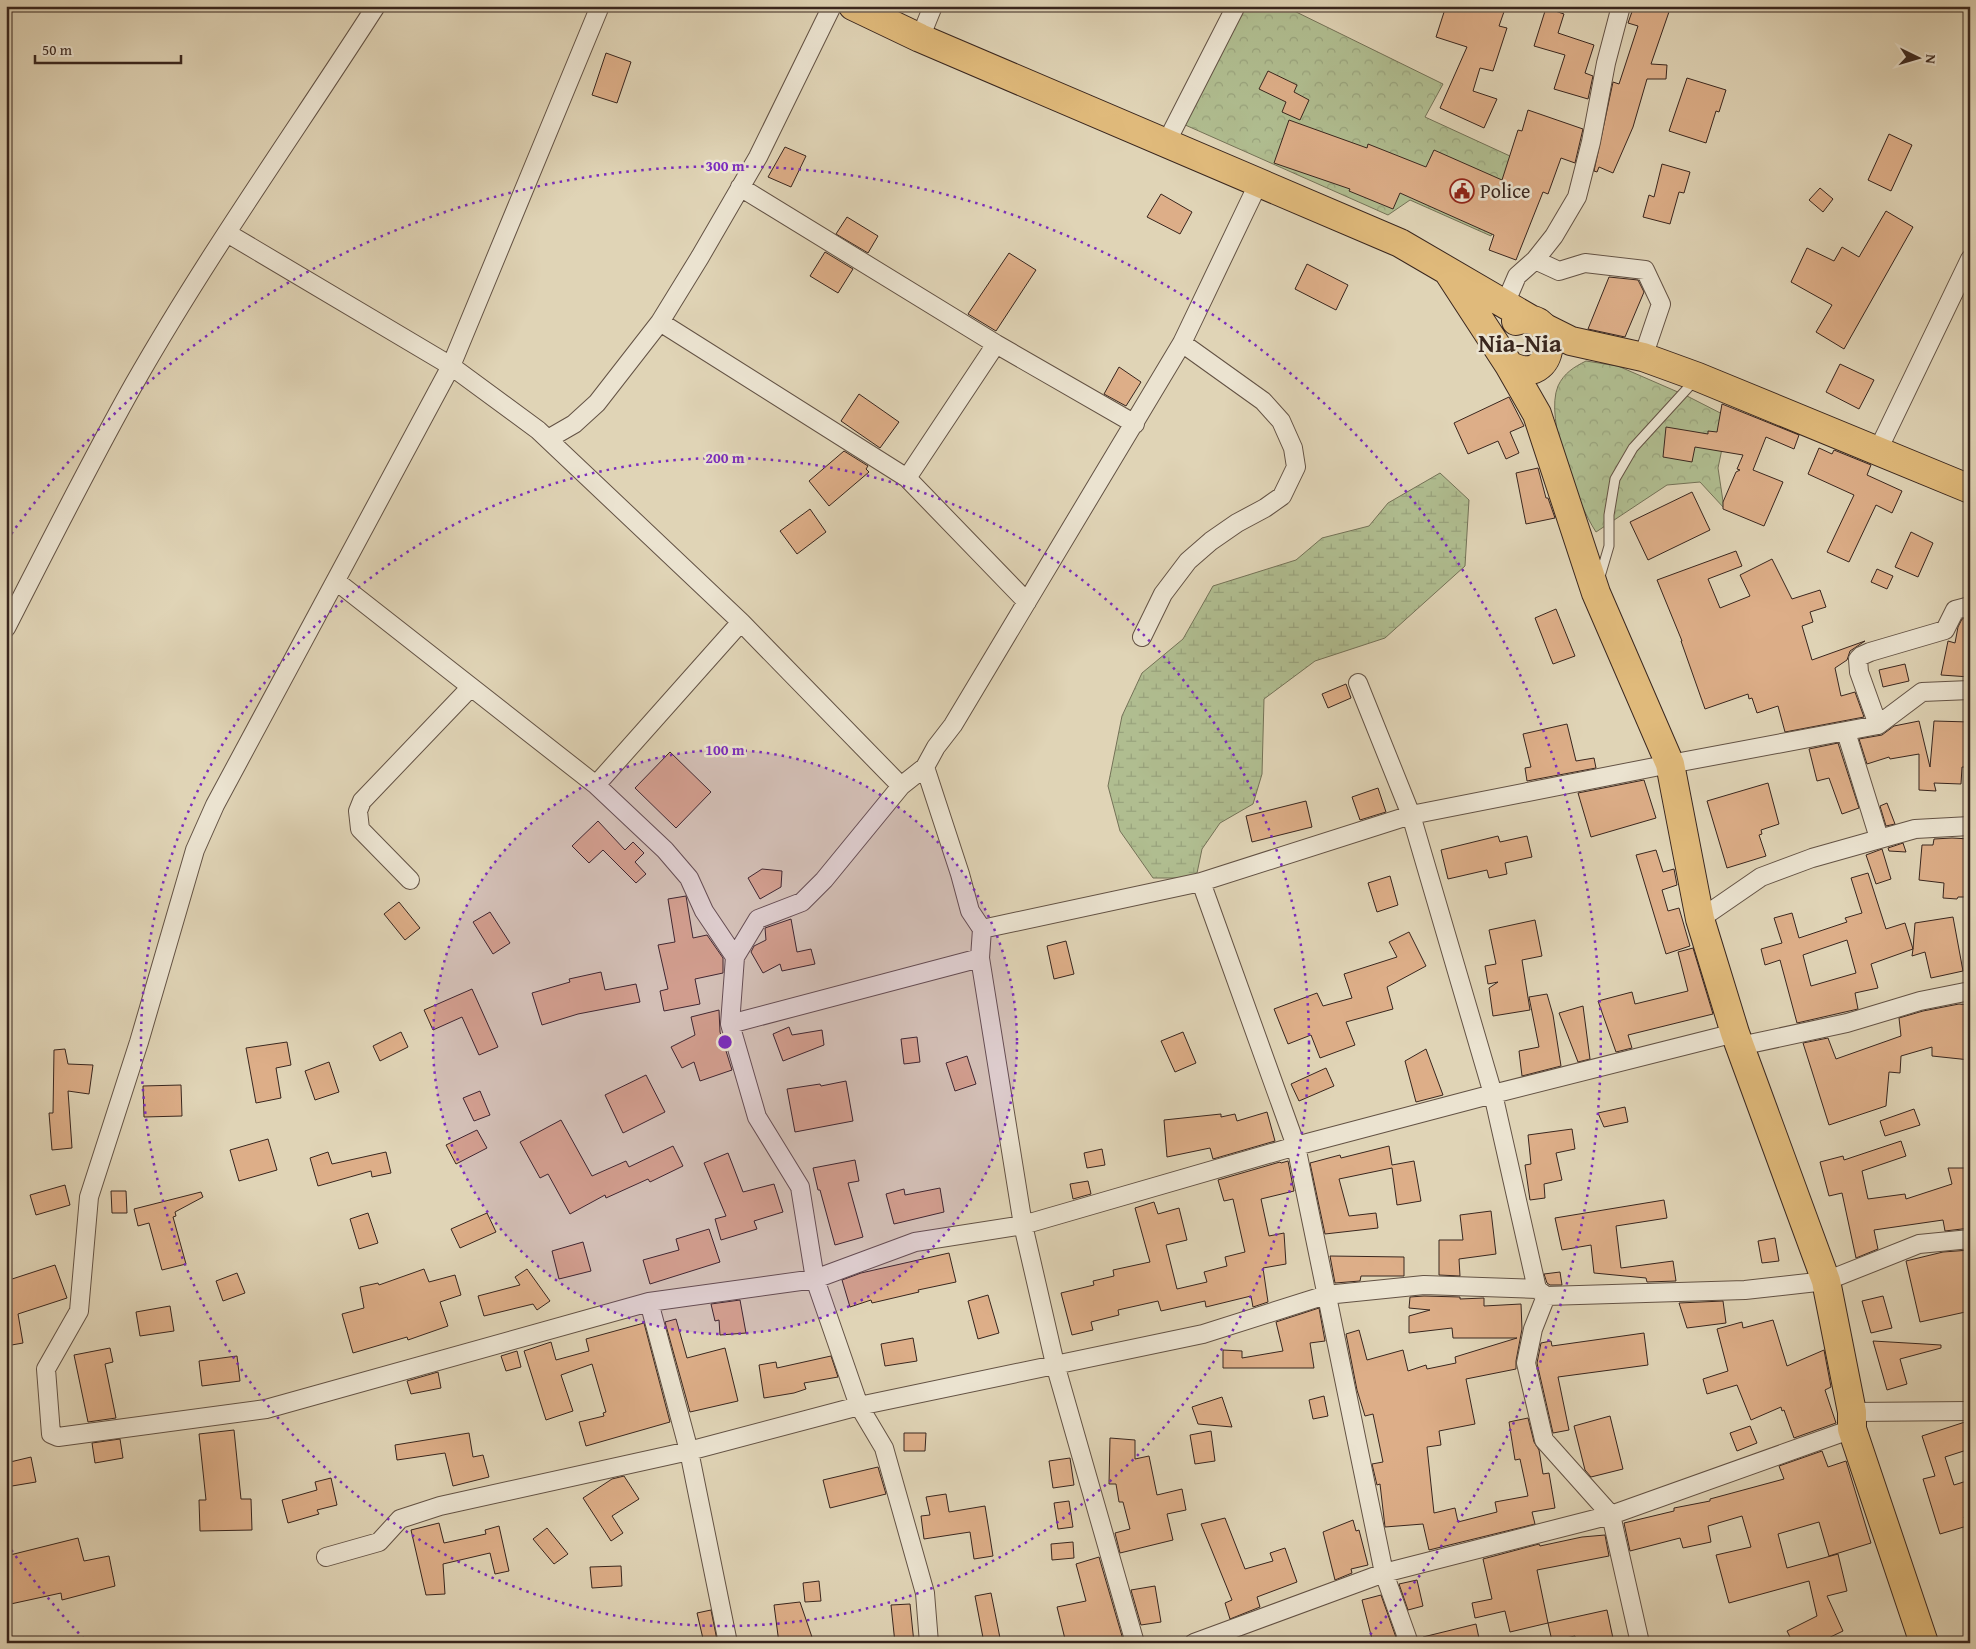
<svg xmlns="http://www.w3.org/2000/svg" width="1976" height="1649" font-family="'Gentium Book Plus',serif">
  <defs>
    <pattern id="forest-crowns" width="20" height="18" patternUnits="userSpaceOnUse" patternTransform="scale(1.25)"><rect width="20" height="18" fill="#b0bd90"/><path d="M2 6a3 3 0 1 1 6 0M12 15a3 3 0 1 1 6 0" fill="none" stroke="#98a27c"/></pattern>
    <pattern id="wetland-marsh" width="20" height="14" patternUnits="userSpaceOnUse" patternTransform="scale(1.25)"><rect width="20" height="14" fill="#b0bd90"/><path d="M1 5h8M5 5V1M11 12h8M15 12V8" fill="none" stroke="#98a27c"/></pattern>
  </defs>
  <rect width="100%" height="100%" fill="#e0d4b6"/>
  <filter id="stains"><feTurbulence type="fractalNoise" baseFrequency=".004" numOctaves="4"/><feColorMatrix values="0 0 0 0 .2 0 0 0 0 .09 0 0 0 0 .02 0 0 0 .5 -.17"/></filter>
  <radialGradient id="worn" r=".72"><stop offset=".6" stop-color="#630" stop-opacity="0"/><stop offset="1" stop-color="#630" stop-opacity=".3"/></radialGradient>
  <path fill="url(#forest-crowns)" stroke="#747257" d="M1245,6h39l159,78 -18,33 98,45 -32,74 -81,-36 -22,15 -205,-91z
    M1586,361l32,5 69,30 49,25 -12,18 -6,29 6,40 -24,-26 -33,3 -71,47c-19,-29 -52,-113 -38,-146 6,-13 16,-19 28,-25z"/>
  <path fill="url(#wetland-marsh)" stroke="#747257" d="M1440,473l29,27 -4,66 -80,72 -70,23 -51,38 -2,75 -9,30 -33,19 -18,26 -6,29h-43l-33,-47 -12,-45 14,-70 20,-43 41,-34 30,-53 83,-26 26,-22 47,-12 19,-23z"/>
  <path fill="#ddae88" stroke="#39261e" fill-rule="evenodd" d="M1446,6h60l-7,20 8,2 -14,43 -13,-3 -7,23 24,8 -13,29 -44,-20 27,-61 -31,-10z
    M1634,6h37l-20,58 16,1 -1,14h-19l-14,48 -20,46 -14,-6 -2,5 -3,-1 19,-89 6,2 19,-58 -10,-3z
    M1546,8l18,6 -6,19 36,12 -9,28 8,3 -5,23 -34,-10 11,-34 -31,-9z
    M606,53l25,9 -14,41 -25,-8z
    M1268,71l29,14 -3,7 15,8 -9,20 -18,-8 4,-10 -27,-13z
    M1687,78l39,12 -7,22 -3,-1 -10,32 -37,-12z
    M1528,110l55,19 -8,34 -14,-5 -13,36 -5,-2 -27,68 -27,-10 5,-15 -94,-42 -7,16 -44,-18 1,-2 -76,-26 15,-43 78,28 1,-4 58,23 8,-17 68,30 16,-50 4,1z
    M1889,134l23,11 -21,46 -23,-11z
    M785,147l21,9 -15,31 -23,-10z
    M1662,164l28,8 -6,21 -5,-1 -9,32 -27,-7 6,-22 5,2z
    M1820,188l13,11 -10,13 -14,-12z
    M1161,194l31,18 -12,22 -33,-17z
    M1886,211l27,16 -69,122 -28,-17 16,-27 -41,-23 16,-34 27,13 8,-14 17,10z
    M847,217l31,19 -10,17 -32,-19z
    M825,252l28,17 -15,24 -28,-17z
    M1009,253l27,17 -40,61 -28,-17z
    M1307,264l41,21 -12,25 -41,-21z
    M1609,277l29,3 6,12 -19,45 -37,-8z
    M1840,364l34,16 -15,29 -33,-17z
    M1119,367l22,15 -15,24 -22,-12z
    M859,394l40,28 -19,26 -39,-27z
    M1509,397l15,29 -14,6 9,21 -13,6 -8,-18 -30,13 -14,-31z
    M1722,404l77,31 -5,14 -28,-12 -13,33 30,12 -19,44 -41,-17v-7l13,-30 4,-2 -3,-1 6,-14 -48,-8 -3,15 -29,-5 3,-30 42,7v-3l9,1z
    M1819,448l13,6 2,-4 37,15 -4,10 35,16 -10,22 -16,-8 -27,57 -22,-10 27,-57 -46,-21z
    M844,451l24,15 -2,3 3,3 -40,34 -20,-25z
    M1538,468l8,30h2l7,20 -29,6 -10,-51z
    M1692,492l18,38 -62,30 -18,-38z
    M810,509l16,23 -29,22 -17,-23z
    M1911,532l22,11 -15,34 -23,-10z
    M1736,551l6,15 -34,13 12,29 30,-12 -10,-21 32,-16 20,40 28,-9 6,17 -16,5 3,10 -11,4 10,34 53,-19 -15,10 -3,9 -12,8 6,28 14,-4 9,25 -79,15 -7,-26 -21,7 -5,-15 -3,1 -1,-5 -43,15 -24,-68h1l-25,-61z
    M1877,569l16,7 -6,13 -16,-7z
    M1556,609l19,47 -22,8 -18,-46z
    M1970,617v60l-29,-2 7,-34 7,2 3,-16 4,-8z
    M1905,664l4,17 -26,6 -4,-17z
    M1346,684l5,14 -23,10 -6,-14z
    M1919,721l11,46 4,-46 36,1v45h-8l-1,17 -27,-1 2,8 -17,-1v-36l-29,5 -1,-2 -22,7 -8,-25 23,-4 12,-9z
    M1567,724l9,37 18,-3 2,10 -69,13 -2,-13 6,-1 -8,-33z
    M1838,743l21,65 -17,6 -13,-36 -12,3 -8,-32z
    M670,752l41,40 -35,36 -41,-40z
    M1644,780l12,38 -65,19 -13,-44z
    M1768,783l11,41 -18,6 1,4 -3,1 7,21 -39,12 -20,-67z
    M1378,788l8,24 -26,8 -8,-23z
    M1306,801l6,26 -60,15 -6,-26z
    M1887,803l8,21 -9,2 -6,-20z
    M598,821l27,29 8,-8 11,11 -9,9 11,12 -10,9 -33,-33 -14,13 -17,-17z
    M1498,836l2,6 27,-6 5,21 -27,6 2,11 -18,4 -2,-8 -39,9 -7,-29z
    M1952,838l18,1v58h-12l-1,2 -14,-1 1,-15 -25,-3 3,-35h11l1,-6z
    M1903,843l3,9 -17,-1 -1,-3z
    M1882,849l9,30 -15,5 -10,-29z
    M1656,850l7,22 11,-3 3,16 -15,5 6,21 11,-3 11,38 -24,8 -30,-99z
    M762,869l20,2 -1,16 -21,12 -12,-21z
    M1868,873l18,56 19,-6 8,26 2,-26 38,-6 10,54 -32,7 -6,-26 -13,4 1,-7 -42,15 7,24 -23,5 3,16 -61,14 -17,-63 -15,5 -4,-16 21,-6 -8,-25 18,-5 7,25 48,-16 -2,-4 17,-5 -11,-35zM1847,940l9,33 -45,13 -8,-31z
    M1390,876l8,29 -21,7 -9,-29z
    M686,896l7,42 14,-3 16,23v15l-28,6 5,25 -36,7 -4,-20 8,-2 -10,-44 17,-3 -7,-43z
    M399,902l21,26 -15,12 -21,-26z
    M490,912l20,31 -17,11 -20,-32z
    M791,919l6,33 14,-3 4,15 -33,7 -2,-7 -17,9 -12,-21 3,-6 12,-6 -1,-12z
    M1535,920l7,36 -20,4 8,50 -37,6 -4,-28 9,-6 -10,2 -3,-18 11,-2 -7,-34z
    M1409,932l17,34 -39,21 6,22 -47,13 9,23 -35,13 -9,-23 -23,9 -14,-35 43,-16 6,13 29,-8 -8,-24 53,-17 -8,-15z
    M1066,941l8,33 -20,5 -7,-33z
    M1693,948l20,66 -85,21 4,13 -16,4 -18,-51 34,-9 3,12 53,-13 -10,-39z
    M601,972l4,18 31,-6 4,18 -62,12 -36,11 -10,-32 38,-11 -1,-3z
    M472,989l26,58 -19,8 -17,-38 -29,13 -9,-20z
    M1547,994l6,21 8,51 -39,10 -3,-25 20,-4 -10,-50z
    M1959,1004l11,1v55l-38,-4v-9l-31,9 -1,17 -11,-1 -3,34 -57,19 -26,-82 25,-5 8,21 65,-23 -2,-18 24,-7z
    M1583,1006l7,53 -12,3 -19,-49z
    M719,1010l1,22 12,38 -32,11 -6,-19 -12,6 -11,-21 24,-12 -4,-18z
    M789,1027l3,8 30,-5 2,15 -41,16 -10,-27z
    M401,1032l7,15 -28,14 -7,-15z
    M1183,1032l13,31 -21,9 -14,-31z
    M917,1037l3,25 -16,2 -3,-25z
    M287,1042l4,23 -15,3 5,30 -25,5 -10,-55z
    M65,1049l3,15 25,1 -4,29 -21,-3 4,57 -20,2 -3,-37h4l1,-63z
    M1426,1049l17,46 -27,7 -11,-41z
    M967,1056l9,28 -21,7 -9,-28z
    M329,1062l10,30 -24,8 -10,-29z
    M1326,1068l8,18 -35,15 -8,-17z
    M646,1075l19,37 -42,21 -18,-38z
    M846,1081l7,40 -58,11 -8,-43 33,-5 1,2z
    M181,1085l1,31 -38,1 -1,-31z
    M480,1091l10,24 -16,6 -11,-23z
    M1625,1107l3,15 -24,5 -6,-14z
    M1914,1109l6,16 -35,11 -5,-15z
    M1267,1112l8,29 -62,18 -3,-11 -43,9 -3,-37 57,-6v3l14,-3 2,7z
    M561,1120l31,56 34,-15 3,6 44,-21 10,20 -33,16 -2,-3 -42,19 -1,-3 -35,19 -22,-40 -8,4 -20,-36z
    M1572,1129l3,20 -19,4 6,27 -18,4 1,14 -15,2 -5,-35 6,-1 -3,-29z
    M477,1130l10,18 -31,16 -10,-19z
    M268,1139l9,31 -38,11 -9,-31z
    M1901,1141l5,15 -44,15 6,28 37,-5 1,5 46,-15 -4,-16h22v60l-25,3 -2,-11 -69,10 4,19 -22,9 -14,-65 -13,3 -9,-34 23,-6 1,4z
    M1389,1146l3,19 22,-4 7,40 -24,4 -5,-37 -53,11 10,37 27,-3 2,15 -53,6 -15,-71 30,-8 1,3z
    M1102,1149l3,16 -18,3 -3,-15z
    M328,1152l4,12 54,-12 5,21 -19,4 -1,-6 -53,15 -8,-28z
    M728,1153l15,39 31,-8 9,28 -29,9 3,8 -36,11 -6,-21 11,-3 -22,-53z
    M855,1160l4,21 -11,2 15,54 -28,8 -15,-55h-2l-5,-22z
    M1288,1161l6,30 -33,8 8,37 15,-3 2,31 -23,4 5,34 -15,5 -2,-11 -45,11 -1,-6 -44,10 -3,-10 -40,9 1,5 -28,7 2,8 -21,5 -11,-42 33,-8 -1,-4 21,-5 -1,-6 37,-8 -15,-54 19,-6 4,12 21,-6 8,32 -21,5 11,44 30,-7 -3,-10 23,-6 -2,-9 20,-5 -12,-53 -9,2 -6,-21 62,-18 1,1z
    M1088,1181l3,13 -18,5 -3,-15z
    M65,1185l5,20 -34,10 -6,-20z
    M940,1188l4,24 -50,12 -8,-30 18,-5 1,6z
    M111,1191h15l1,22h-15z
    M201,1192l2,5 -28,15 1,4 -3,1 13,47 -24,6 -13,-47 -11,3 -4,-17z
    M1664,1200l3,18 -51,8 5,42 52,-7 3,20 -29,1 -1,-4 -52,-5 -3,-28 -29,5 -7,-32z
    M1491,1211l5,43 -37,5 1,17 -21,-1v-35h24l-3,-25z
    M368,1213l10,30 -19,6 -9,-30z
    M487,1213l9,19 -36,16 -9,-19z
    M709,1229l11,33 -70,22 -7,-24 36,-10 -3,-11z
    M1775,1238l4,23 -17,2 -4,-22z
    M583,1242l8,29 -32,8 -7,-28z
    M1970,1250v61l-50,11 -14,-61 37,-9z
    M949,1253l7,29 -38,8 1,2 -47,11 -1,-3 -21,7 -8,-27 19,-7z
    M1330,1256l74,1v19h-43l-1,5 -25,2z
    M55,1265l12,33 -49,16 5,29 -17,3v-65z
    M424,1269l5,13 26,-7 6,20 -21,7 8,24 -40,14 -1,-3 -54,16 -11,-39 22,-6 -4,-21 18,-4 1,2z
    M527,1269l23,32 -13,9 -4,-6 -49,12 -6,-20 42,-11 -5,-8z
    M1560,1272l2,13h-12l-3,-2 -3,-9z
    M237,1273l8,20 -22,8 -7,-20z
    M988,1295l11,38 -21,6 -10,-38z
    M1424,1296l36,1v2l24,-1v8l37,-2 1,25 -6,32v8l-50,10 9,45 -36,7 2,14 -14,2 7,66 21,-5 3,14 39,-10 -2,-10 33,-6 -8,-37 -5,1 -6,-38 19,-4 6,24 5,8 4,24 6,-1 6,35 -23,4 3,12 -106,26 -6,-26 -38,3 -5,-43 -3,1 -5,-21 11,-2 -10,-48 -8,2 -8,-26 -11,-56 13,-4 8,30 36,-10 5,21 18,-6 1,4 29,-6 -1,-6 62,-19h-64l-1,-10 -43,5v-17l21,-6 -21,-2 1,-11z
    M1883,1296l9,32 -21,5 -9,-32z
    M740,1300l6,33 -26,2 -1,-15 -4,1 -4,-17z
    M1723,1301l3,22 -39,5 -8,-25z
    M170,1306l4,25 -34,5 -4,-24z
    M1319,1308l6,33 -15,2 4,25h-91v-18l19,1v7l41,-7 -7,-29z
    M676,1319l11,39 38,-10 13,53 -48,11 -25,-90z
    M1773,1320l14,46 37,-16 7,37 -6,3 11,33 -42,15 -10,-28 -2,1 -1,-4 -30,13 -14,-35 -30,9 -4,-15 25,-8 -11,-42 25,-7 1,6z
    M644,1323l26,99 -84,24 -7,-24 25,-6 -1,-3 3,-1 -14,-48 -31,11 12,36 -27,9 -22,-69 27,-9 5,18 33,-9 -3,-12z
    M1644,1333l4,32 -90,12 11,53 -16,3 -16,-70 4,-20 10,-2 1,5z
    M913,1338l4,23 -32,5 -4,-22z
    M1873,1341l68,4v3l-41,11 7,25 -20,6z
    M110,1348l3,14 -8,2 11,54 -28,4 -14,-67z
    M517,1351l4,16 -15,4 -5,-15z
    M237,1356l3,25 -38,5 -3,-25z
    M831,1356l7,21 -34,6 2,6 -12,4 -30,5 -5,-33 17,-3 1,6z
    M438,1372l3,16 -30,6 -4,-13z
    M1324,1396l4,20 -15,3 -4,-19z
    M1222,1397l10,30 -34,-3 -6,-17z
    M1610,1416l13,53 -32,8 -6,-7 -11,-44z
    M1965,1422h5v27l-25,8 9,28 16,-5v35l-6,2 3,9 -27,8 -17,-55 12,-3 -13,-40z
    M1750,1426l7,17 -20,8 -7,-18z
    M234,1430l7,69h10l1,31 -52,1 -1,-31h7l-7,-66z
    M1211,1431l4,30 -20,3 -5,-29z
    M469,1433l4,24 10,-2 6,22 -36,9 -8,-33 -48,7 -2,-15z
    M904,1433h22l-1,18h-21z
    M1110,1438l25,2v19l14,-3 8,39 25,-6 4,21 -19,4 6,26 -53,13 -5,-20 15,-4 -7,-27h-4l-3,-18h-7z
    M120,1439l3,19 -28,5 -3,-20z
    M1822,1451l6,16 18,-6 25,82 -42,13 -10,-34 -41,12 9,34 51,-14 9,37 -20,5 16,35 -25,12h-25l-6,-12 30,-15 -8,-35 -80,22 -13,-48 35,-8 -9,-31 -34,10 3,16 -28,6 -3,-10 -50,13 -6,-28 50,-12v-3l36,-7v-2l74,-20 -5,-13z
    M31,1457l5,25 -30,5v-24z
    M1070,1458l4,27 -21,3 -4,-27z
    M878,1467l8,27 -56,14 -7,-28z
    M624,1476l15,23 -27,17 11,17 -12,8 -28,-43 29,-19z
    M331,1478l6,27 -20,5 2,4 -31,9 -6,-23 35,-10 -2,-8z
    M946,1494l3,18 36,-6 8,50 -19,3 -4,-27 -46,7 -3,-23 9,-1 -4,-18z
    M1069,1501l4,26 -15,2 -4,-26z
    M1225,1518l20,51 28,-8 -3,-8 15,-5 12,34 -40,15 3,10 -30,12 -5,-16 7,-3 -31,-76z
    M1353,1520l3,11 3,-1 9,35 -17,4 1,4 -17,7 -12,-48z
    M439,1523l5,20 42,-9 -1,-4 14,-4 10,45 -14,3 -5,-21 -47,11 2,30 -19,1 -15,-65z
    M547,1528l21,26 -14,10 -21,-25z
    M1605,1535l4,21 -72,14 11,53 -38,9 -5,-21 -30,7 -3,-15 20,-4 -9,-40 56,-15 1,2 42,-9z
    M78,1538l6,23 25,-5 6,30 -53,14 -1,-7 -55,12v-49z
    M1073,1542l1,16 -22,2 -1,-16z
    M1099,1557l25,86h-58l-9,-36 29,-6 -10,-37z
    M621,1566l1,20 -30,2 -2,-21z
    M1417,1580l6,26 -15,4 -9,-26z
    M819,1581l2,20 -16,1 -2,-19z
    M1155,1586l6,36 -20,3 -10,-35z
    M991,1593l10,50h-17l-9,-47z
    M1381,1595l17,48h-25l-11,-43z
    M800,1602l14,41h-35l-5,-38z
    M910,1604l4,39h-19l-4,-38z
    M711,1610l6,30 -13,3 -7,-30z
    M1607,1610l7,33h-38l-1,-7 -23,5 -4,-18z
    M1476,1624l4,19h-57v-6z"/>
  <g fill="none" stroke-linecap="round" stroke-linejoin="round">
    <g stroke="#635244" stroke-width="11">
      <path id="service" d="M1599,580l10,-34v-31l6,-36 18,-31 63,-69"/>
    </g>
    <g stroke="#635244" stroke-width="20">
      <path id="minor" d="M600,6l-149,360 -236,439 -20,45 -56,192 -50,155 -10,114 -33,58 5,65 7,3 208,-28 383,-107 166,-23 100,-37 108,-17 273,-79 197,-52 242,-61
        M920,38l13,-32
        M1166,143l70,-137
        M740,187l256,157 139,80
        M227,233l224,133 87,64 203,192 160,164
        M1535,260l24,11 26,-8 60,7 16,34 -18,53
        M1505,304l12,-28 18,-16 19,-24 23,-39 14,-55 15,-79 15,-57
        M660,322l247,156 120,124
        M548,439l26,-15 23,-21 63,-81 40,-65 58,-100 74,-151
        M1878,450l92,-191
        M907,478l89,-134
        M336,581l260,204 69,65 24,28 15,33 31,46 -5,67 27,93 43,70 15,92 44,127 25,42 41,145 4,50
        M6,628c42,-82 83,-164 128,-244 74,-130 161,-252 242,-378
        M1142,637l21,-43 25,-33 23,-20 26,-18 28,-15 17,-12 14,-29 -3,-19 -12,-27 -18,-20 -81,-58
        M1358,683l53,132 82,279 44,195 9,7 -13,33 -7,34 18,77 67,75 29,128
        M1878,725l-19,-53 -1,-13 3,-3 9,-4 75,-22 10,-20 15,-4
        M1846,732l33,106
        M925,767l35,107 10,37 12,18 -2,29 43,267 32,139 80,279
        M596,785l145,-163
        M410,880l-50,-51 -2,-18 4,-10 109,-114
        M1201,882l95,264 88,427 25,70
        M1700,919l61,-42 51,-19 103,-29 55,-3
        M982,929l219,-47 210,-67 259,-51 208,-39 44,-33 48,-2
        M735,957l23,-38 44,-17 22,-22 77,-94 24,-19 11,-20 17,-22 229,-382 77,-161
        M730,1024l250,-66
        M1740,1046l107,-23 73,-22 50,-10
        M1546,1296l199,-6 81,-9 93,-37 51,-5
        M649,1302l40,149 39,192
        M1852,1412l118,-1
        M326,1557l53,-15 21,-23 40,-13 249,-55 170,-45 344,-72 123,-39 98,-10 113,4
        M1194,1643l190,-70 227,-58 241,-86"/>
    </g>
    <g stroke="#39261e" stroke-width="30">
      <path id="primary" d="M1543,327l28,14 72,16 55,20 272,112"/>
    </g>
    <g stroke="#39261e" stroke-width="30">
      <path id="trunk" d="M853,6l67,32 480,205 132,77
        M1449,273l60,92 28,49 59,179 74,171 30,155 35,114 91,248 26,131v17l72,214
        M1509,365c48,27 55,-59 7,-44"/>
    </g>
    <use href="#service" stroke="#ebe3d0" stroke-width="9"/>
    <use href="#minor" stroke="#ebe3d0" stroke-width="18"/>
    <use href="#primary" stroke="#e0ba7b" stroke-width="28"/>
    <use href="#trunk" stroke="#e0ba7b" stroke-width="28"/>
  </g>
  <circle cx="725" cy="1042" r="292" fill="#7b2cbf" fill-opacity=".12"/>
  <g fill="none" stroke="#7b2cbf" stroke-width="2.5" stroke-dasharray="2.5 5">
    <circle cx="725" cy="1042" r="292"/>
    <circle cx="725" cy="1042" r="584"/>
    <path d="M84 1639A876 876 0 0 1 7 1544M7 540A876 876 0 1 1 1366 1639"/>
  </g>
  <defs>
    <g id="civic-ring" transform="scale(1.25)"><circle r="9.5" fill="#ebe3d0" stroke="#8f2418" stroke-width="1.5"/><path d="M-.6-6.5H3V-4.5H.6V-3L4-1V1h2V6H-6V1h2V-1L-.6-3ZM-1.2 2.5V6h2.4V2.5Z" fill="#8f2418"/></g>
  </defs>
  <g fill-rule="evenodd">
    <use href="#civic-ring" x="1462" y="191"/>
  </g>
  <g text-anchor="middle" stroke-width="5" stroke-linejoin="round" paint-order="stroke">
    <g font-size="20" fill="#39261e" stroke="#ebe3d0" text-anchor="start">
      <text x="1480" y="198">Police</text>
    </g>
    <g font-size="25" font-weight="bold" fill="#39261e" stroke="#ebe3d0">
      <text x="1520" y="352">Nia-Nia</text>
    </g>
  </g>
  <circle cx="725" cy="1042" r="8" fill="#7b2cbf" stroke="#ebe3d0" stroke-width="2.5"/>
  <g font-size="15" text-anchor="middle" font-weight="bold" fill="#7b2cbf" stroke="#ebe3d0" stroke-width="5" stroke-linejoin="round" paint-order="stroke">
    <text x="725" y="171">300 m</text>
    <text x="725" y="463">200 m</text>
    <text x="725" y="755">100 m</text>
  </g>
  <rect width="1976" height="1649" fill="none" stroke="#e0d4b6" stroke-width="25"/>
  <rect x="8" y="8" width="1961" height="1634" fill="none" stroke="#39261e" stroke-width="2.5"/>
  <rect x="12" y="12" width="1951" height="1624" fill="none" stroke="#39261e"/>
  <g transform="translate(1918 58) rotate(95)" stroke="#ebe3d0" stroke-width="4" paint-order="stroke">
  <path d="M0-4L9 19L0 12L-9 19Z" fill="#39261e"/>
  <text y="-8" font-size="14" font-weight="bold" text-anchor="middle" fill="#39261e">N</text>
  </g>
  <path d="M35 55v8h146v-8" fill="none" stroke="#39261e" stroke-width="2.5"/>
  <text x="42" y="55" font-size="15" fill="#39261e" stroke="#ebe3d0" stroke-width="4" paint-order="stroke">50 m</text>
  <rect width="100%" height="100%" filter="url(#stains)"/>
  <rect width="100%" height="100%" fill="url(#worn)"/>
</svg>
